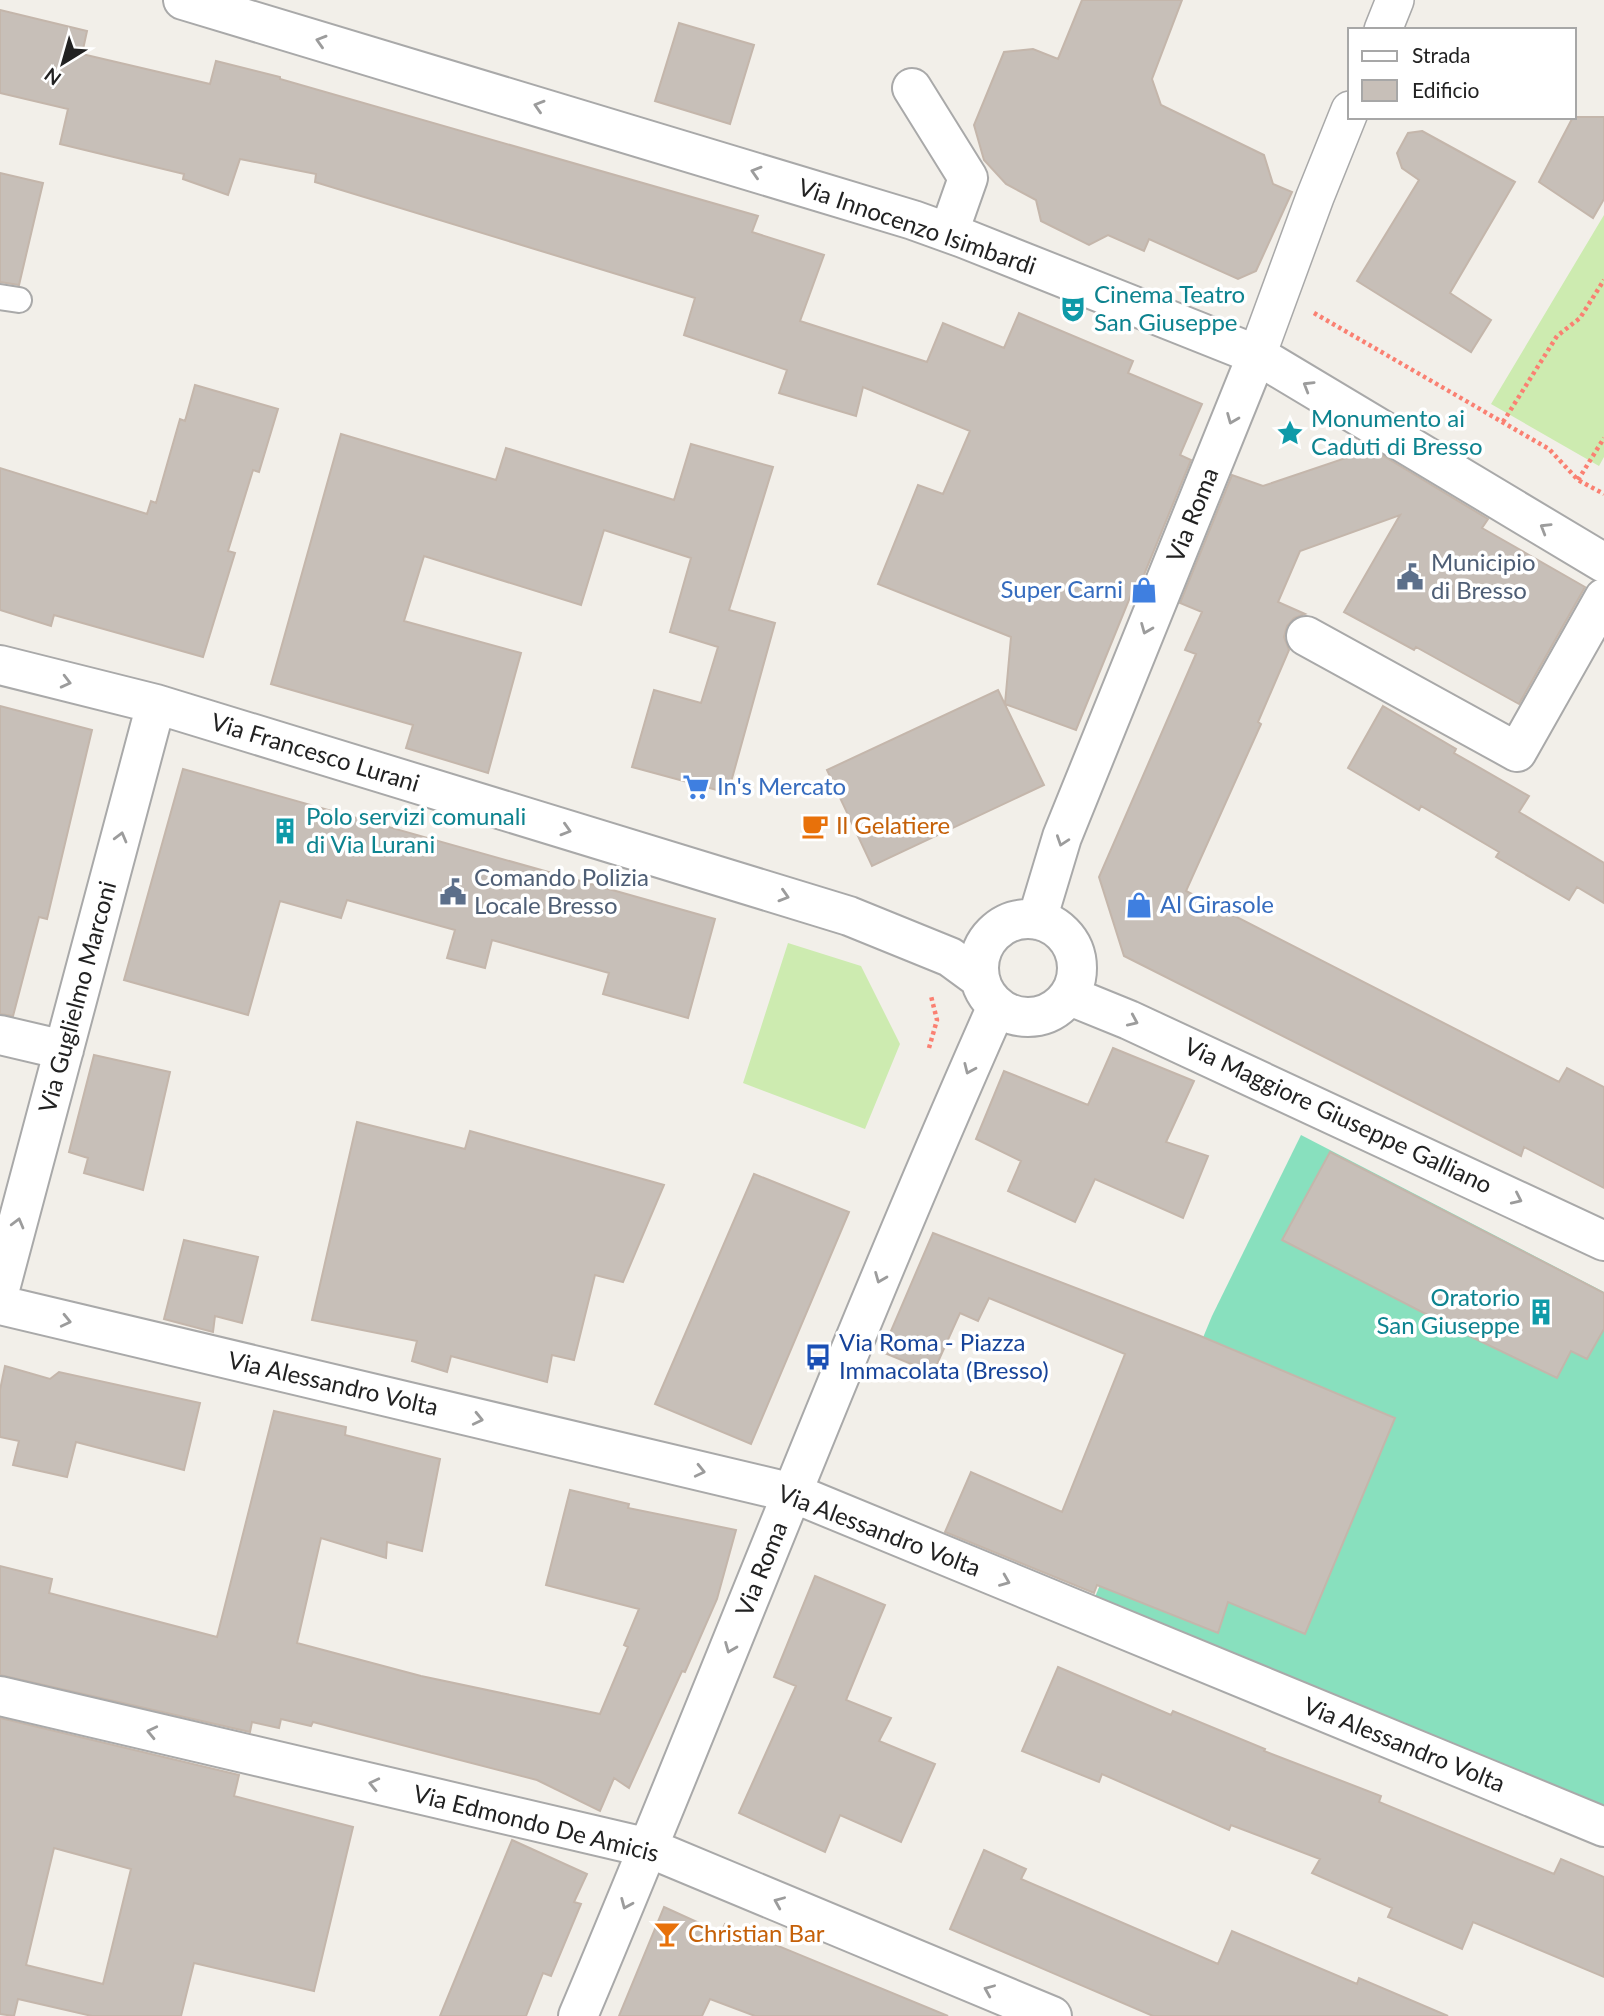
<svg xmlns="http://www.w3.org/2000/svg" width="1604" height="2016" font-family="Lato,sans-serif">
  <rect width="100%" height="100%" fill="#f2efe9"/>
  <path fill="#cdebb0" d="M1604,215v242l-5,9 -108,-62z
    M788,943l73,23 39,78 -35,85 -122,-46z"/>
  <path fill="#88e0be" d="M1301,1135l303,157v513l-509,-208 117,-281z"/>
  <path fill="#c7bfb8" stroke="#c4b6ab" stroke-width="2" fill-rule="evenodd" d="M1082,0h100l-30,79 9,26 103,50 9,29 19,8 -36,79 -18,8 -89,-40 -5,12 -36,-16 -19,10 -48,-24 -5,-21 -30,-16 -22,-24 -10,-35 30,-73 29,-3 25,10z
    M0,10l87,21 -5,23 128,30 6,-23 64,16v2l478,137 -6,16 72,23 -24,66 127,41 16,-39 61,25 15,-35 114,48 -5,12 74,31 -22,51 11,5 -52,127 -4,-2 -59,145 -71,-26 6,-67 -133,-53 40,-99 25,9 27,-63 -107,-44 -7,29 -77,-23 8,-23 -103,-35 11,-37 -380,-116 1,-8 -76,-15 -12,36 -45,-16 1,-5 -124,-30 8,-35 -68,-16z
    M679,23l75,22 -24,79 -75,-23z
    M1573,117h31v82l-11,19 -54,-36z
    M1422,131l93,51 -65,111 41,27 -20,32 -114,-71 62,-101 -17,-12 -5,-15 11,-20z
    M0,173l43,10 -24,102 -19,-3z
    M195,385l83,24 -19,63 -6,-2 -25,81 7,2 -32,104 -149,-42 -3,11 -51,-16v-142l147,46 4,-13 5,2 24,-84 5,2z
    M341,434l155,46 10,-32 168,52 17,-56 82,23 -44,143 46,13 -47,170 -96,-26 22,-77 47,13 17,-56 -48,-15 21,-74 -87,-28 -23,75 -157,-49 -20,65 117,32 -33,120 -82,-25 7,-23 -142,-41z
    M1357,440l131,79 -6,9 103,59 -66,117 -103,-57 -2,3 -70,-38 56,-97 -100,36 -22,51 27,12 -11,4 -7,8 -3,11 5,13 -31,72 3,2 -75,167 373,191 8,-14 37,19v101l-80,-41 -3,9 -397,-200 -25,-79 97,-223 -11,-4 17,-38 -22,-9 52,-128 31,11 83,-28z
    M998,690l46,95 -172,81 -45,-96z
    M0,706l92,24 -45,189 -8,-2 -26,99 -13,-2z
    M1383,706l73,43 -2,4 75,43 -10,16 85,51v40l-27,-16 -8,13 -73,-43 3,-5 -78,-46 -2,4 -71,-42z
    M183,769l532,150 -27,99 -85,-24 6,-21 -117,-33 -7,28 -38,-10 8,-28 -108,-30 -6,18 -61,-17 -32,114 -124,-35z
    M1113,1048l81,33 -28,61 42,14 -25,62 -88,-39 -20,43 -67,-31 13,-30 -45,-22 28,-68 84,34z
    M94,1055l76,17 -27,118 -59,-17 4,-15 -19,-6z
    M357,1122l108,27 5,-18 194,54 -41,97 -28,-7 -21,85 -22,-5 -5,27 -96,-26 -4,16 -35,-11 5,-20 -105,-21z
    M1330,1152l274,141v36l-17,30 -16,-8 -14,27 -102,-49 -173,-89z
    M754,1174l95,38 -98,232 -96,-40z
    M933,1233l265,102 197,83 -90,216 -77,-32 -10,31 -121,-48 -3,8 -149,-61 26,-60 91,40 63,-158 -136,-56 -11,23 -18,-8 -27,60 -51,-21z
    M184,1240l74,17 -16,66 -27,-7 -2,16 -49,-13z
    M5,1366l45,13 9,-7 141,31 -16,67 -108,-28 -9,35 -54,-12 6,-24 -19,-4v-47z
    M274,1411l72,16 -1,8 95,24 -18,92 -35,-9 -1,16 -65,-20 -24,105 124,33 179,38 28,-67 -4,-2 15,-36 -93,-24 24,-95 59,14 -1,4 108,22 -19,69 -32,73 -3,-1 -53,117 -15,-10 -14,33 -63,-31 -224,-58 -2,4 -30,-7 -2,9 -27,-6 -2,10 -250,-57v-109l52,13 -3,14 168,44z
    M815,1576l70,29 -39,95 45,18 -12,23 56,23 -34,78 -61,-27 -15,37 -86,-39 57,-127 -22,-9z
    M1058,1667l113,48 2,-4 92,38 -1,2 117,45 -2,6 175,72 7,-15 43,18v100l-131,-55 -11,27 -74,-32 4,-9 -80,-35 8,-14 -89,-34 -2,5 -127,-56 -3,8 -77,-31z
    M0,1718l239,57 -5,21 119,31 -39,164 -120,-28 -13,53h-89l-74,-17 -4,17 -14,-2zM54,1848l77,21 -28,115 -77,-19z
    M512,1840l75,34 -13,28 7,2 -30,72 -8,-3 -17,43h-86z
    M984,1850l42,19 -5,10 197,85 14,-33 125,53 2,-6 89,38h-295l-203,-87z
    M664,1907l57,26 4,-9 223,92h-193l-45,-17 -8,17h-83z"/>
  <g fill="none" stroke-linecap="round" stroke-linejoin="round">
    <g stroke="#a9a9a9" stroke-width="28">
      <path id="service" d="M0,297l19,3"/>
    </g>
    <g stroke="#a9a9a9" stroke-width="40">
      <path id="pedestrian" d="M1383,30l12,-30
        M1257,355l58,-158 35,-87"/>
    </g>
    <g stroke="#a9a9a9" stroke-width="42">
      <path id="minor" d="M912,88l56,90 -19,54
        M1306,636l211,116 87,-154
        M0,665l156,39 693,212 101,41 30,22
        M979 968a49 49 0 1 1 98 0a49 49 0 1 1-98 0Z
        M1037,920l25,-83 195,-482
        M1070,996l59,24 475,221
        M0,1035l64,15
        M0,1289l156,-585
        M0,1305l793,188 811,334
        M0,1696l649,152 403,168
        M578,2016c142,-336 271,-677 419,-1010"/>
    </g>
    <g stroke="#a9a9a9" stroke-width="42">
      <path id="tertiary" d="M183,0l730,220 50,18 294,117 347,208"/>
    </g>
    <path stroke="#fa8072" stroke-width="4.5" stroke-dasharray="3.5 3.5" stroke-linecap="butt" d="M1314,313l235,136 29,31 26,14
      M1503,422l54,-86 23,-18 24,-38
      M1578,480l26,-42
      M929,1048l8,-28 -6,-24"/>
    <use href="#service" stroke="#fff" stroke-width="24"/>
    <use href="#pedestrian" stroke="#fff" stroke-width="37"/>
    <use href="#minor" stroke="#fff" stroke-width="38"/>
    <use href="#tertiary" stroke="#fff" stroke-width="38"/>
  </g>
  <defs><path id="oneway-chevron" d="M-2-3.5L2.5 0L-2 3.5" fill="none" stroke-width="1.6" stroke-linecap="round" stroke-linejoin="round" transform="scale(1.75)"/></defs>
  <g stroke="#9c9c9c">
    <use href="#oneway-chevron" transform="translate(321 41) rotate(-163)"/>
    <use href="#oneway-chevron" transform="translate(539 106) rotate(-163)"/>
    <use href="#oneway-chevron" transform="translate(756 172) rotate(-163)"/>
    <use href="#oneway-chevron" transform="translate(1308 386) rotate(-149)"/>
    <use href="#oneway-chevron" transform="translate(1232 419) rotate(112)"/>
    <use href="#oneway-chevron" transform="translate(1545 528) rotate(-149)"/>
    <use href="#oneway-chevron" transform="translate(1146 629) rotate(112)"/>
    <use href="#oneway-chevron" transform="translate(66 682) rotate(14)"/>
    <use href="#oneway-chevron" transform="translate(566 830) rotate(17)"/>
    <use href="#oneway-chevron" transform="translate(121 837) rotate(-75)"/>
    <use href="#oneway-chevron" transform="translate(1062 841) rotate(109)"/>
    <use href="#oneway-chevron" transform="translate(784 896) rotate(17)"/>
    <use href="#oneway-chevron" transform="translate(1133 1021) rotate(24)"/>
    <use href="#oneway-chevron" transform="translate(969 1069) rotate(114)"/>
    <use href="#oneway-chevron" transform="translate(1517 1199) rotate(25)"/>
    <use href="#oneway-chevron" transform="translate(18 1223) rotate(-75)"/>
    <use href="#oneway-chevron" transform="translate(880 1278) rotate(112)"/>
    <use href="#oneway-chevron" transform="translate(66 1321) rotate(13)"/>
    <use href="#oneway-chevron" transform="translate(478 1419) rotate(13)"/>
    <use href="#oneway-chevron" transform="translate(700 1471) rotate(13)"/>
    <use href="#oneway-chevron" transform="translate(1005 1581) rotate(22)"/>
    <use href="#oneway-chevron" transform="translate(730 1648) rotate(112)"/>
    <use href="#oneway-chevron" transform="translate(152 1732) rotate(-167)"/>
    <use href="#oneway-chevron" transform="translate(374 1784) rotate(-167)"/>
    <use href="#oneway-chevron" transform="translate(779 1902) rotate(-157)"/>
    <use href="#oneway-chevron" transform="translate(626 1904) rotate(113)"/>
    <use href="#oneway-chevron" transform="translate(989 1990) rotate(-157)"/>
  </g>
  <defs>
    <g id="theatre-bare" transform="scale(2.1)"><path d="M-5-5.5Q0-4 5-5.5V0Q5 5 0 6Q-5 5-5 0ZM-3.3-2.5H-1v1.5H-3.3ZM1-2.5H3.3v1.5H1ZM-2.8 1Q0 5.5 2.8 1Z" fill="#0f9aa8" stroke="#fff" stroke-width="2.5" paint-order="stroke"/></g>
    <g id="sight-bare" transform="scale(2.1)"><path d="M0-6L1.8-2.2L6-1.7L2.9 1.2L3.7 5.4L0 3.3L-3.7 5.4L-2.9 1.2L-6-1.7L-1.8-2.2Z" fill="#0f9aa8" stroke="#fff" stroke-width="2.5" paint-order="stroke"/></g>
    <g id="civic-bare" transform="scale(2.1)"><path d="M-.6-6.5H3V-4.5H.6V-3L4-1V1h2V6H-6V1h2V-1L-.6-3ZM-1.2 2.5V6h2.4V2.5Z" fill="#5c6f8a" stroke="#fff" stroke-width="2.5" paint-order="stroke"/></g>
    <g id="shop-bare" transform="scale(2.1)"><path d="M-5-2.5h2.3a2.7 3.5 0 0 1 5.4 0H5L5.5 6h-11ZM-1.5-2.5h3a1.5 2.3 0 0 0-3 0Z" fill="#3f7fe0" stroke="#fff" stroke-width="2.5" paint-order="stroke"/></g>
    <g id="supermarket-bare" transform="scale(2.1)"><path d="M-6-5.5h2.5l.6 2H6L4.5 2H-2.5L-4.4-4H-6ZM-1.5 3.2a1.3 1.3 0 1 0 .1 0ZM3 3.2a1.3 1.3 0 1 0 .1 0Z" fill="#3f7fe0" stroke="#fff" stroke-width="2.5" paint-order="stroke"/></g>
    <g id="cafe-bare" transform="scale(2.1)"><path d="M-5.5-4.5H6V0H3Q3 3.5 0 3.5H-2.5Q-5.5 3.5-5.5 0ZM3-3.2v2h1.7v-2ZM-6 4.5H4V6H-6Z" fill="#e8710a" stroke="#fff" stroke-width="2.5" paint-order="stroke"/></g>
    <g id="building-bare" transform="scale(2.1)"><path d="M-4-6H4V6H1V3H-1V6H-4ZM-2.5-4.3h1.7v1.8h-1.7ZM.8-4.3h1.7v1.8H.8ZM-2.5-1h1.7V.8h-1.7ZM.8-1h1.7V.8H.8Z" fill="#0f9aa8" stroke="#fff" stroke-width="2.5" paint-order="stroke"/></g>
    <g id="bus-bare" transform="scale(2.1)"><path d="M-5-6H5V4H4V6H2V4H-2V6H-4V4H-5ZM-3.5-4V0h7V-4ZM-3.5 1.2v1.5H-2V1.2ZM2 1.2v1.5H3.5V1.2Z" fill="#1a4fb4" stroke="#fff" stroke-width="2.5" paint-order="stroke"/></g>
    <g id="bar-bare" transform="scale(2.1)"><path d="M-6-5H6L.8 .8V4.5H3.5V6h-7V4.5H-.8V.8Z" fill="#e8710a" stroke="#fff" stroke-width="2.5" paint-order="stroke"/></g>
  </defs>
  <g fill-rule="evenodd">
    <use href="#theatre-bare" x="1073" y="309"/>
    <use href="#sight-bare" x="1290" y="433"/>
    <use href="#civic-bare" x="1410" y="577"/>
    <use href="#shop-bare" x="1144" y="590"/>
    <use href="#supermarket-bare" x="696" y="787"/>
    <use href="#cafe-bare" x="815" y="826"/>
    <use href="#building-bare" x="285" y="831"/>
    <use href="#civic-bare" x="453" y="892"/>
    <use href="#shop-bare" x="1139" y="905"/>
    <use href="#building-bare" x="1541" y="1312"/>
    <use href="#bus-bare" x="818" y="1357"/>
    <use href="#bar-bare" x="667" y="1934"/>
  </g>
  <g text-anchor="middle" stroke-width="7" stroke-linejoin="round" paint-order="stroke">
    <g font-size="24" fill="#222" stroke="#fff">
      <text transform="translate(917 227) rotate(19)" y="8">Via Innocenzo Isimbardi</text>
      <text transform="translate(1193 515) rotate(-68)" y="8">Via Roma</text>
      <text transform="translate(315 753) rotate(17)" y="8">Via Francesco Lurani</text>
      <text transform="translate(78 997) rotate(-75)" y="8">Via Guglielmo Marconi</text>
      <text transform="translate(1338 1116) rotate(25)" y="8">Via Maggiore Giuseppe Galliano</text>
      <text transform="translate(333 1384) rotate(13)" y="8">Via Alessandro Volta</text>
      <text transform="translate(879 1531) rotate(21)" y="8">Via Alessandro Volta</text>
      <text transform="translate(762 1569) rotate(-68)" y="8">Via Roma</text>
      <text transform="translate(1404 1745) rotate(22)" y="8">Via Alessandro Volta</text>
      <text transform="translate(536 1824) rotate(14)" y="8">Via Edmondo De Amicis</text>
    </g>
    <g font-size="24" fill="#0d838f" stroke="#fff" text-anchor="start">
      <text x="1094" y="303">Cinema Teatro<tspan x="1094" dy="28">San Giuseppe</tspan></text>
      <text x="1311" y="427">Monumento ai<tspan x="1311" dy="28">Caduti di Bresso</tspan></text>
      <text x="306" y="825">Polo servizi comunali<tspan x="306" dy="28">di Via Lurani</tspan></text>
      <text x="1520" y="1306" text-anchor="end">Oratorio<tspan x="1520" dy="28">San Giuseppe</tspan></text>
    </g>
    <g font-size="24" fill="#4e5e75" stroke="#fff" text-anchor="start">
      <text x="1431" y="571">Municipio<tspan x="1431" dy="28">di Bresso</tspan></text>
      <text x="474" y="886">Comando Polizia<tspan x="474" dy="28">Locale Bresso</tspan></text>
    </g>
    <g font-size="24" fill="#366cbe" stroke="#fff" text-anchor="start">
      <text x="1123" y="598" text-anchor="end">Super Carni</text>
      <text x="717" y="795">In's Mercato</text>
      <text x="1160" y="913">Al Girasole</text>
    </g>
    <g font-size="24" fill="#c56008" stroke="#fff" text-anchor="start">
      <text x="836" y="834">Il Gelatiere</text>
      <text x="688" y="1942">Christian Bar</text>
    </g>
    <g font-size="24" fill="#164399" stroke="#fff" text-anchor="start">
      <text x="839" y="1351">Via Roma - Piazza<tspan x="839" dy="28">Immacolata (Bresso)</tspan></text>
    </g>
  </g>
  <rect x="1348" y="28" width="228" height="91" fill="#ffffff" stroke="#a7a7a7" stroke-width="2"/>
  <rect x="1362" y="51" width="35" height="10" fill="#ffffff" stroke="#a7a7a7" stroke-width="2"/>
  <text x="1412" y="63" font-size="21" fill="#222222">Strada</text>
  <rect x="1362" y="80" width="35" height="21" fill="#c7bfb8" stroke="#a7a7a7" stroke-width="2"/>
  <text x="1412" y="98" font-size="21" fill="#222222">Edificio</text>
  <g transform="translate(63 63) rotate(217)" stroke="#ffffff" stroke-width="5" paint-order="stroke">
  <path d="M0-5L12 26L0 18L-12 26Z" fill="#222222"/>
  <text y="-10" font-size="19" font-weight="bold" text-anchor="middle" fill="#222222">N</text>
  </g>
</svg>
